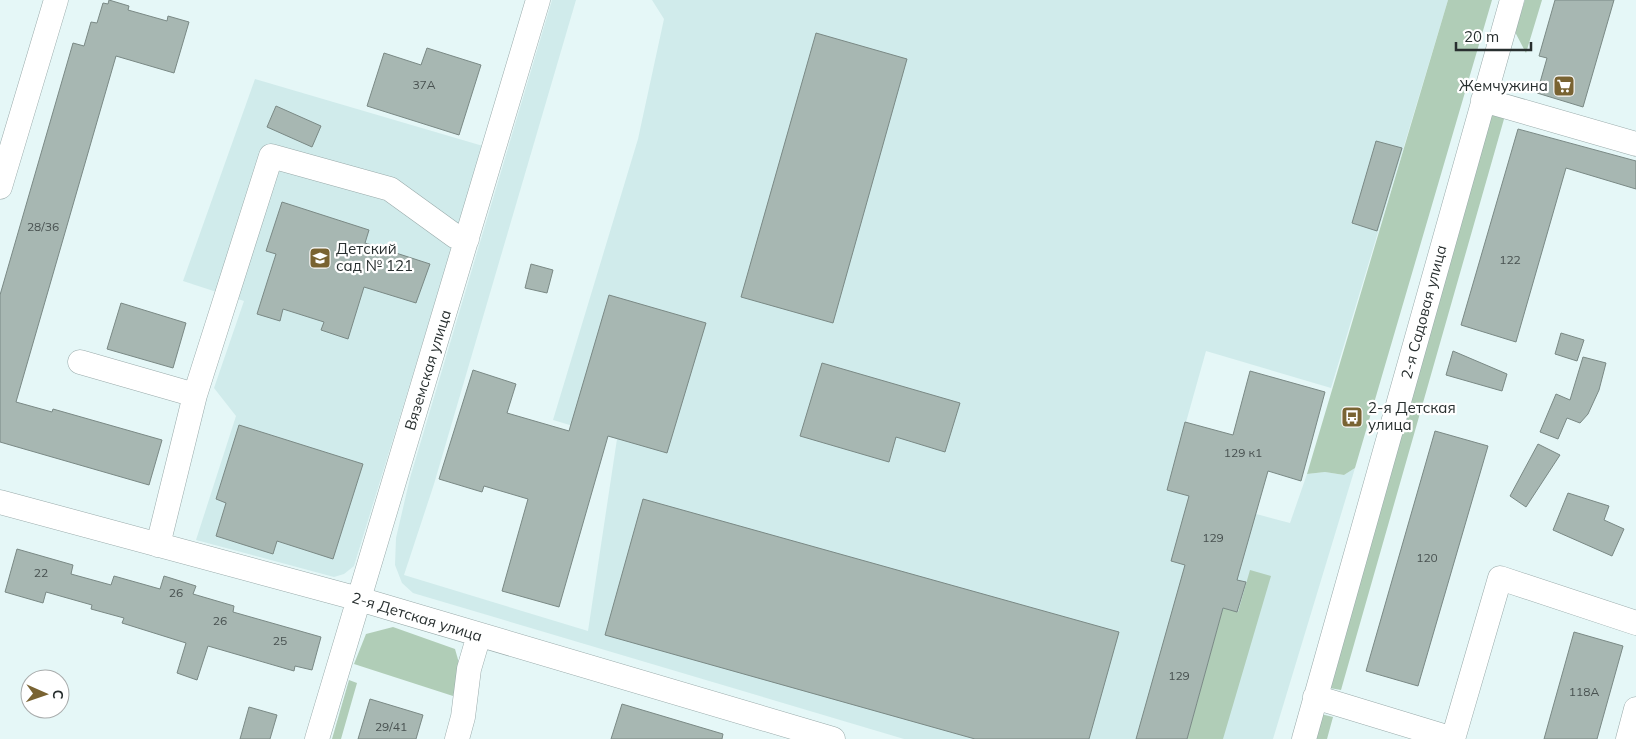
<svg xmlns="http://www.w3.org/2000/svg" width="1636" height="739" font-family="Mulish,sans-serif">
  <rect width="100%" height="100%" fill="#e5f7f7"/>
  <path fill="#d0ebeb" d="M552,0h24l-142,484 -30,91 184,56 29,-192 -64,-19 85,-281 26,-120 -12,-19h796l-117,388 -125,-37 -39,139 123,33 17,-49 18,-2 19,3 11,-7 -82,271h-369l-491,-146 -11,-10 -7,-18 1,-27 14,-60z
    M255,79l228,67 -129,420 -10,8 -10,3 -138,-37 40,-124 -22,-28 30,-87 -61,-20z"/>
  <path fill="#b0cdb7" d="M1448,0h44l-137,468 -11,7 -19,-3 -18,2z
    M1525,0h17l-16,53 -11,-21z
    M1491,107l15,5 -165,578 -17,-3z
    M1250,570l21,6 -48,163h-36l36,-131 15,4z
    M393,627l62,22 6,21 -8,26 -99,-32 12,-30z
    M349,680l8,3 -16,56h-9z
    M1317,713l16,4 -6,22h-17z"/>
  <path fill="#a7b7b2" stroke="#7a8985" d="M109,0l20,6 -1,4 39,11 1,-5 21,6 -15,51 -58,-17 -100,346 36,10 1,-3 109,31 -13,45 -149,-43v-147l73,-252 11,3 7,-24 6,1 6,-20 5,1z
    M1555,0h59l-31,107 -46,-14 10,-35 -8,-2z
    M816,33l91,26 -74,264 -92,-26z
    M427,48l54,17 -22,70 -92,-29 17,-53 37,12z
    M276,106l45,20 -9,21 -45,-20z
    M1518,129l118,32v28l-70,-21 -50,174 -55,-17z
    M1376,141l26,7 -25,83 -25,-8z
    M282,202l87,28 -4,13 65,21 -14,39 -52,-16 -16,52 -27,-9 3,-8 -41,-13 -3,12 -23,-7 19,-60 -10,-3z
    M531,264l22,6 -6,23 -22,-5z
    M609,295l97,28 -39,130 -59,-17 -49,171 -57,-16 26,-92 -44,-13 -2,6 -43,-13 34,-109 43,14 -9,29 62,18z
    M121,303l65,20 -13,45 -66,-19z
    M1561,333l23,7 -7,21 -22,-7z
    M1453,351l54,23 -5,17 -56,-16z
    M1583,357l23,6 -7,27 -11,24 -8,9 -13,-5 -9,21 -18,-7 16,-38 14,6z
    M822,363l138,40 -15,49 -49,-15 -7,25 -89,-26z
    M1250,371l75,21 -24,89 -33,-10 -31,109 9,2 -9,30 -14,-4 -36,131h-51l49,-174 -14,-4 18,-65 -22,-6 18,-68 48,13z
    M239,425l124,39 -30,95 -56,-18 -4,13 -57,-18 10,-33 -10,-4z
    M1435,431l53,15 -70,240 -52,-15z
    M1538,444l22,11 -34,52 -16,-11z
    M1568,493l41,13 -5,14 20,9 -12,27 -59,-26z
    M643,499l476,133 -30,107h-114l-370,-104z
    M17,549l56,16 -2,9 40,11 3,-9 46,13 4,-13 32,10 -3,8 41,12 -1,6 88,25 -9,33 -17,-4 -1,5 -86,-25 -11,34 -20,-7 9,-30 -64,-20 2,-5 -33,-9 1,-4 -46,-13 -3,11 -38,-11z
    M1574,632l49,14 -26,93h-53z
    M370,699l53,16 -7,24h-58z
    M622,704l101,30 -1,5h-111z
    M249,707l28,8 -7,24h-30z"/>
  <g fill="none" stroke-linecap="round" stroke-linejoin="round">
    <g stroke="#9aa" stroke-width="25">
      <path id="minor" d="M1483,100l153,44
        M0,187l56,-187
        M80,362l115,33 -37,150
        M195,395l76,-239 119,33 65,47 12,3
        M0,502l359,97 474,140
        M1315,697l138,42
        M317,739l221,-739
        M457,739l6,-22 6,-48 10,-34
        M1304,739l208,-739
        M1453,739l47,-161 136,45
        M1628,739l8,-30"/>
    </g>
    <use href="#minor" stroke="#fff" stroke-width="24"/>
  </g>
  <defs>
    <g id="supermarket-square" transform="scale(1.125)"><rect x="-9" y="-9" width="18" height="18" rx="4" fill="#796332" stroke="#fff"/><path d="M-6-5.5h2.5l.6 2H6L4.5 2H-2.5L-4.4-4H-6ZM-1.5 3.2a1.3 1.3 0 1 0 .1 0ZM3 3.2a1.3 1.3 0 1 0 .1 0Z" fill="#fff"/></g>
    <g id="school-square" transform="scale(1.125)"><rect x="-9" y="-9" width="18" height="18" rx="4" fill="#796332" stroke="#fff"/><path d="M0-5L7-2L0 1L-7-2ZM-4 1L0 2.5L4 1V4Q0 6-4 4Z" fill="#fff"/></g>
    <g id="bus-square" transform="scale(1.125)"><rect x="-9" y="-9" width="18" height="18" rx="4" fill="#796332" stroke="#fff"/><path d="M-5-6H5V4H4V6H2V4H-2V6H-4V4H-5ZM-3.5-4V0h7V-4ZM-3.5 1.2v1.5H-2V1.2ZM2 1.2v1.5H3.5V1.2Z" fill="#fff"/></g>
  </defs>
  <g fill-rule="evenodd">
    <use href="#supermarket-square" x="1564" y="86"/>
    <use href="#school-square" x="320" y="258"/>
    <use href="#bus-square" x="1352" y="417"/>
  </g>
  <g text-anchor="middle" stroke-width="4.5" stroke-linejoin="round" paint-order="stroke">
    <g font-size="12" fill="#485150">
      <text x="424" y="89">37А</text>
      <text x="43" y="231">28/36</text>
      <text x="1510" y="264">122</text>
      <text x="1243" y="457">129 к1</text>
      <text x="1213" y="542">129</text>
      <text x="1427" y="562">120</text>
      <text x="41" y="577">22</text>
      <text x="176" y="597">26</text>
      <text x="220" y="625">26</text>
      <text x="280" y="645">25</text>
      <text x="1179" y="680">129</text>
      <text x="1584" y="696">118А</text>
      <text x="391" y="731">29/41</text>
    </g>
    <g font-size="15" fill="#282f2f" stroke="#fff" text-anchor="start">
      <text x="1548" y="91" text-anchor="end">Жемчужина</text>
      <text x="336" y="254">Детский<tspan x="336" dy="17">сад № 121</tspan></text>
      <text x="1368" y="413">2-я Детская<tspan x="1368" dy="17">улица</tspan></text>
    </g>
    <g font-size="15" fill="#282f2f" stroke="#fff">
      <text transform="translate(1424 312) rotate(-75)" y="5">2-я Садовая улица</text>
      <text transform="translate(428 370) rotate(-73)" y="5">Вяземская улица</text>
      <text transform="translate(417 617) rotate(17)" y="5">2-я Детская улица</text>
    </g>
  </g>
  <g transform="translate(45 694) rotate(92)"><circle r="24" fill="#ffffff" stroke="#a9acac"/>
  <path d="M0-4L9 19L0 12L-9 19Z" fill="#796332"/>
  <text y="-8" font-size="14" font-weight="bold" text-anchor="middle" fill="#282f2f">С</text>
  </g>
  <path d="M1456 42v8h75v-8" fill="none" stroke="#282f2f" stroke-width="2.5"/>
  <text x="1464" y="42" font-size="15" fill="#282f2f" stroke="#ffffff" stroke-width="4" paint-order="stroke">20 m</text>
</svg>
